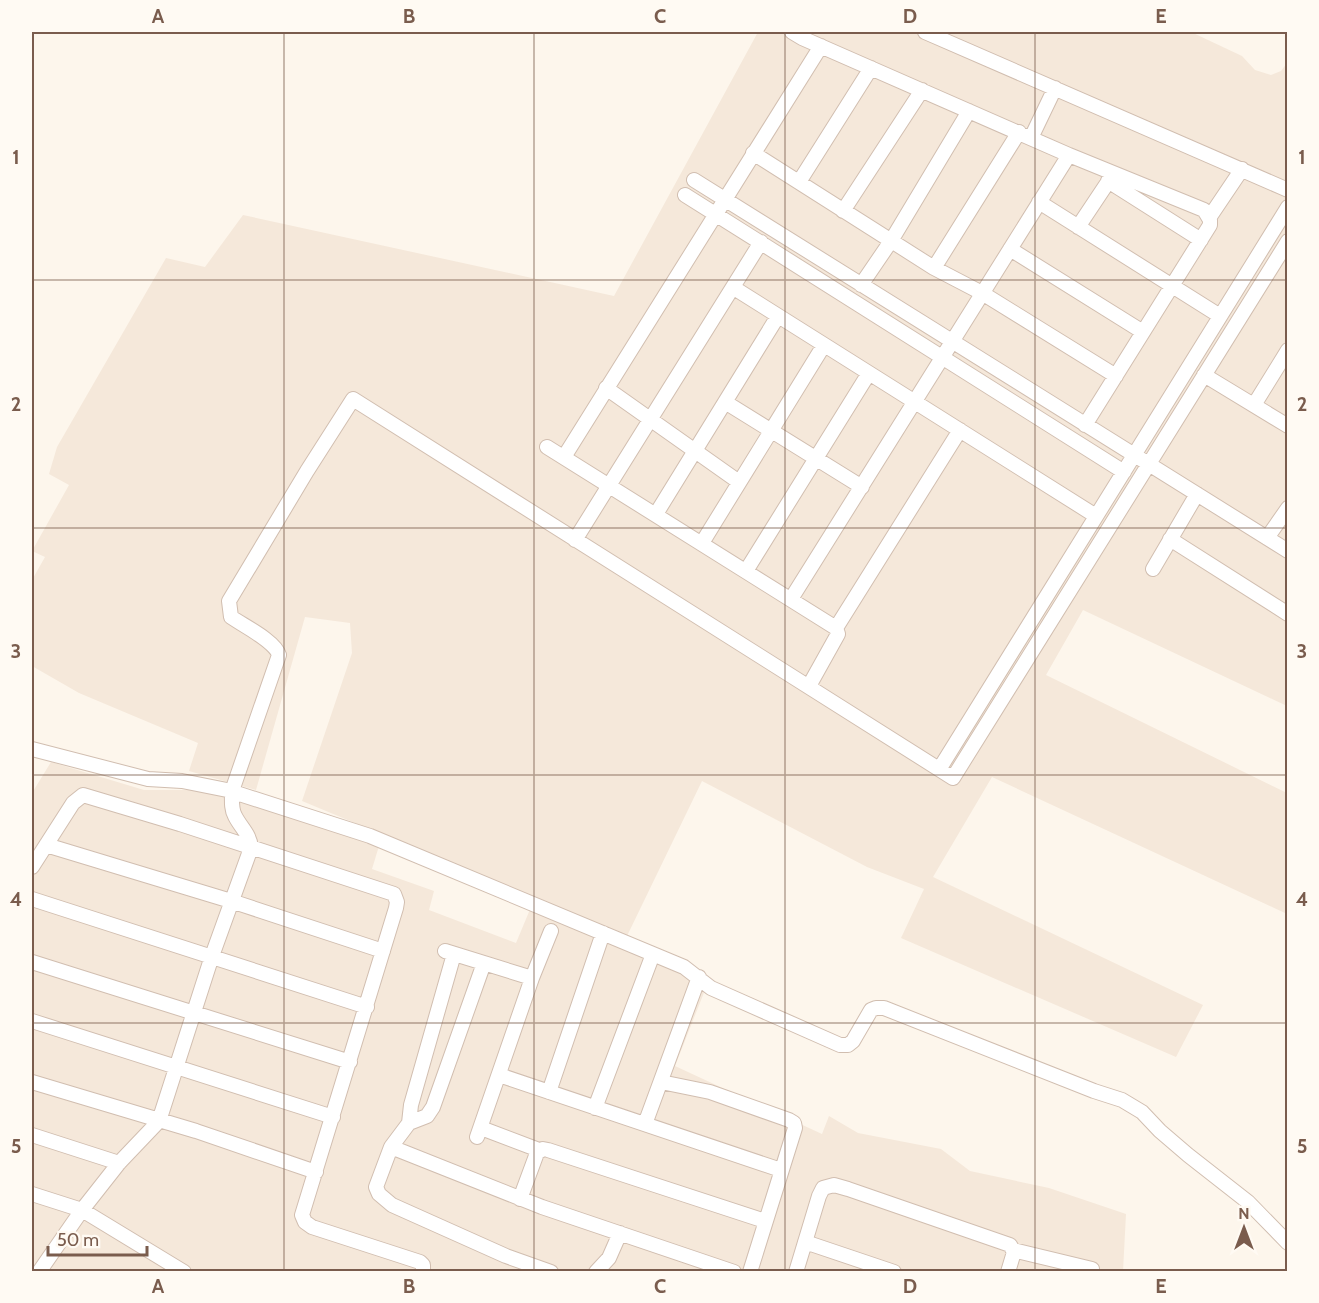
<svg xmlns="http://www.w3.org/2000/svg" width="1319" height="1303" font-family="Cabin,sans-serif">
  <rect width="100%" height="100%" fill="#fdf6ec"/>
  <path fill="#f5e8da" d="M758,32h433l51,24 13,14 16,5 10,-4 6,-8v643l-204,-96 -37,65 241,118v121l-295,-137 -59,100 270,128 -27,52 -275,-119 23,-49 -57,-22 -165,-86 -75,155 -325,-135 50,-148 -2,-30 -45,-6 -49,173 -67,-19 9,-28 -119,-50 -47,-27v-86l13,-23 -13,-6 37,-66 -20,-11 8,-27 109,-189 39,9 38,-52 371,81z
    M51,762l93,28h58l177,56 -7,23 62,22 -5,19 87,33 15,-36 160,68 14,15 -30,76 147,68 7,-18 29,17 83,16 29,22 79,17 77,26 -3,57h-1091v-478z"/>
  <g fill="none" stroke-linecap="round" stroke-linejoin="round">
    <g stroke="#d1beb0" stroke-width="16">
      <path id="street" d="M792,32l10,6 267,117 135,55 6,10v5l-125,200
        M925,32l363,158
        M1031,138l24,-50
        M753,153l181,115 48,25 134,83
        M694,180l594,371
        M1108,181l93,59
        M799,182l72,-114
        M685,195l439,277
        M1039,202l181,114
        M843,211l79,-121
        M1209,218l33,-49
        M1078,227l34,-51
        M1010,249l133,83
        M934,268l85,-136
        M861,285l30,-44 78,-130
        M734,288l362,228
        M1204,375l84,51
        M606,388l133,94
        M725,402l137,85
        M1254,405l34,-55
        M547,447l289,181 2,6 -29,52
        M564,457l257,-411
        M656,514l122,-198
        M1267,538l21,-30
        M1170,539l118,75
        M575,540l186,-298
        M702,543l122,-198
        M1153,569l44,-75
        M746,571l123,-198
        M791,599l278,-444
        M836,628l124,-198
        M32,749l116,30 34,2 45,9 143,46 314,131 27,21 129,57h8l5,-4 18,-31 5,-2h8l210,83 28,9 20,12 18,19 28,24 60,47 40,41
        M940,768l348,-561
        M46,845l185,56 152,50
        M32,867l41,-64 10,-8 97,29 214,70 3,8 -1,6 -94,307 3,7 7,5 108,35 3,3v7
        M32,899l335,108
        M445,951l87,27
        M454,954l-43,151 -2,18 -18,24 151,60 192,65
        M32,962l318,100
        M32,1021l301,96
        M499,1075l282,95
        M32,1082l164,49 120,41
        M661,1082l49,10 79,28 5,3 1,5 -45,144
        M549,1092l54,-159
        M595,1108l58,-154
        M409,1123l18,-7 6,-9 51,-144
        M645,1124l54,-147
        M481,1128l58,22
        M32,1135l87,28
        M477,1137l55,-159 19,-47
        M391,1147l-15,40 3,7 13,11 114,51 45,16
        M32,1194l50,16 102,62
        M520,1199l17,-46 6,-4 5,1 217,71
        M805,1242l89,30
        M1013,1250l79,19
        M39,1272l43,-62 37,-47 40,-42 53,-165 39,-108c-1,-14 -10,-20 -16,-32 -4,-7 -3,-16 -3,-25l47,-136c-4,-14 -35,-29 -48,-38l-2,-16 78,-130 46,-72 600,379 335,-537
        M596,1272l13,-14 11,-25
        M796,1272l23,-76 4,-8 11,-3 14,4 162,56 4,7 -6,20"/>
    </g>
    <use href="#street" stroke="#fff" stroke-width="14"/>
  </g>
  <path fill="none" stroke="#7a5c4d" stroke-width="1.5" stroke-opacity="0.55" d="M284,32v1240M534,32v1240M785,32v1240M1035,32v1240M32,280h1256M32,528h1256M32,775h1256M32,1023h1256"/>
  <rect width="1319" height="1303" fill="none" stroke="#fffaf3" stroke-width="66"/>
  <g transform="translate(1244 1228)" stroke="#fffaf3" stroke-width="4.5" paint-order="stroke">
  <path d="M0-4.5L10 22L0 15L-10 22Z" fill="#7a5c4d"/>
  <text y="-9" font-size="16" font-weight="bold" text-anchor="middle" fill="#7a5c4d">N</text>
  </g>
  <path d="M48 1246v9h99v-9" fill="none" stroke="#7a5c4d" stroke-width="3"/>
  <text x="57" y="1246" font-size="18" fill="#7a5c4d" stroke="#fffaf3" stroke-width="4.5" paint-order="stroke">50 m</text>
  <rect x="33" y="33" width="1253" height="1237" fill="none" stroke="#7a5c4d" stroke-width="2"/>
  <g font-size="20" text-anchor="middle" font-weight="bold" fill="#7a5c4d">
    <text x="158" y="23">A</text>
    <text x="409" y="23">B</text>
    <text x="660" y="23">C</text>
    <text x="910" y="23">D</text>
    <text x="1161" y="23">E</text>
    <text x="16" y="164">1</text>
    <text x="1302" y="164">1</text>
    <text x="16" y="411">2</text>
    <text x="1302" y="411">2</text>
    <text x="16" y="658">3</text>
    <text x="1302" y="658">3</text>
    <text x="16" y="906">4</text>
    <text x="1302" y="906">4</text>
    <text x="16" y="1153">5</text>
    <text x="1302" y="1153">5</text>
    <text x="158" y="1293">A</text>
    <text x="409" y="1293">B</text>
    <text x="660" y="1293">C</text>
    <text x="910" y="1293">D</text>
    <text x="1161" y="1293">E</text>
  </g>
</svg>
